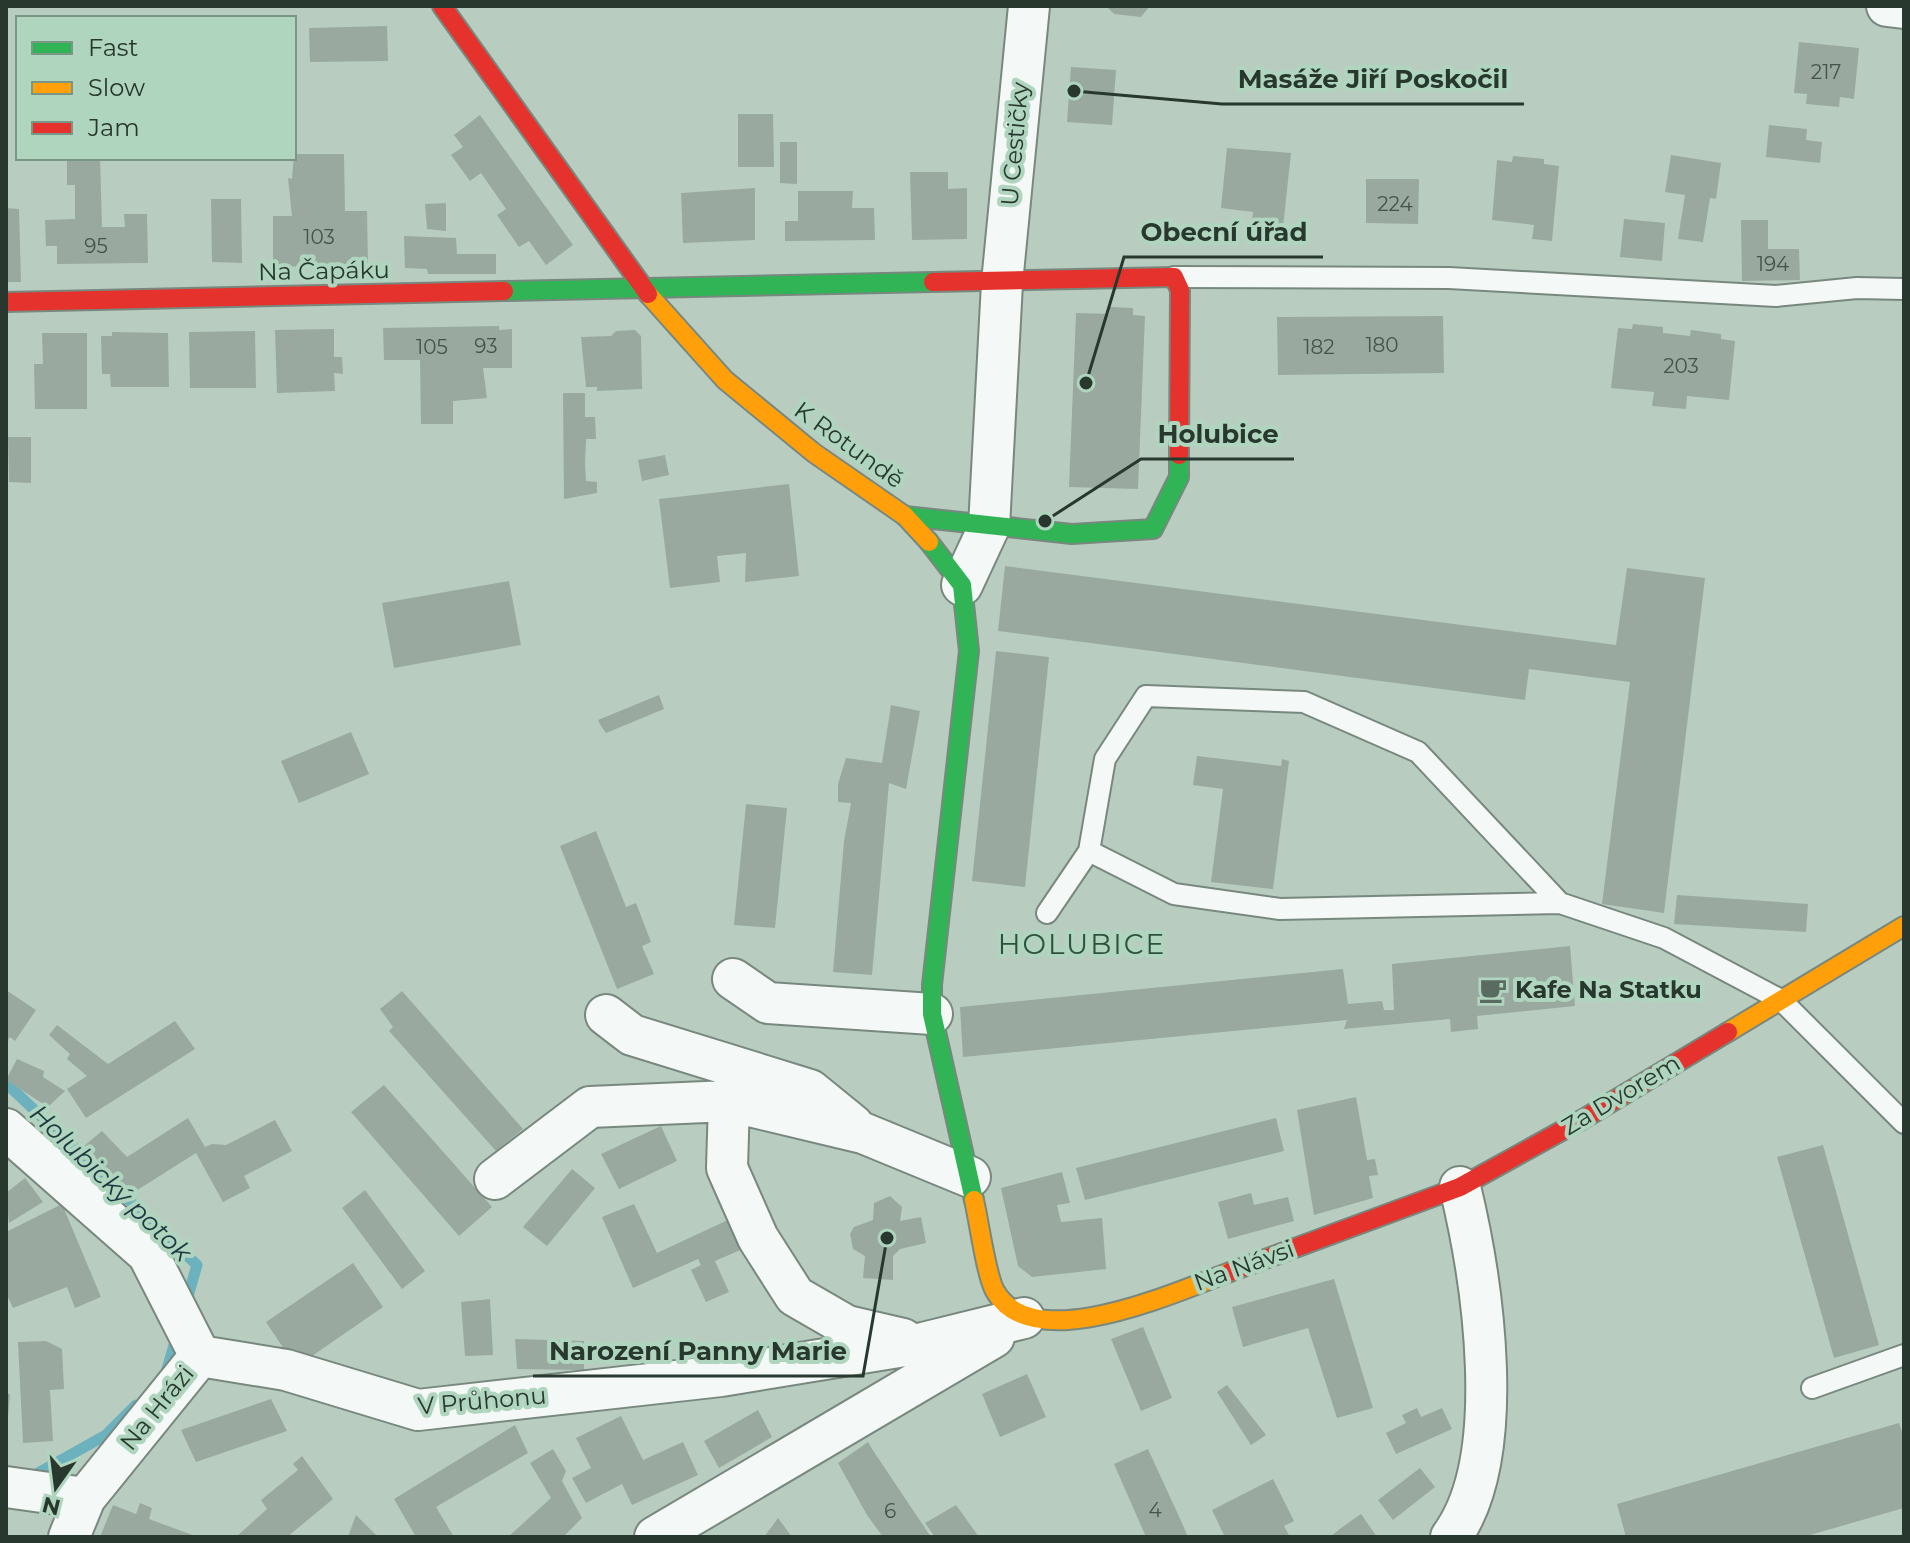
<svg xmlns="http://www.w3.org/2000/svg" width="1910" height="1543" font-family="Montserrat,sans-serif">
  <rect width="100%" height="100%" fill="#b8cdc0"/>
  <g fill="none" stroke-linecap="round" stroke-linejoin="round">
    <path stroke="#6cb1be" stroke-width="11" d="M6,1083l191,182 -11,38
      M165,1376l12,-41
      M29,1478l77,-43 30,-30"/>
  </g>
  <path fill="#99a99f" d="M1106,6h44l-9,11 -27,-3z
    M387,26l1,35 -78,1 -1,-34z
    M1799,42l60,6 -5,51 -14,-2 -1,10 -33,-3 1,-10 -13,-1z
    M1071,67l45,3 -4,55 -45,-3z
    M738,114h35l1,53h-36z
    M480,115l93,130 -27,20 -17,-24 -10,6 -22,-32 9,-6 -25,-36 -11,8 -19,-26 12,-8 -9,-12z
    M1769,125l38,4 -1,11 16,2 -2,21 -54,-6z
    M780,142h17v42l-17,-1z
    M1227,148l64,5 -8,74 -31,-4 1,-11 -32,-4z
    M294,154h50l1,57h22l1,54 -95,2v-51h19l-4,-38 4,1z
    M1671,155l50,8 -5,36 -6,-1 -7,44 -25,-3 7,-44 -20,-3z
    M1513,156l31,3v5l15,2 -7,75 -20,-2 2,-14 -42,-5 5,-60 15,2z
    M67,158h33l2,69h23l-1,-13h23l1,49 -91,1v-18h-11l-1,-26 30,-1v-34h-8z
    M910,172h38v17l19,-1v51l-55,1z
    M1366,179h53l-1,45 -52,-1z
    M755,188v52l-72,3 -2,-50z
    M798,191h55l-1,17h22l1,32 -90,1v-20h13z
    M211,199h30l1,64 -30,-1z
    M446,203v28l-19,-2 -2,-25z
    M6,208l13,1 2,73h-15z
    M1624,219l41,4 -3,38 -42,-4z
    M1741,220h27v29h31l1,31 -58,1z
    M404,236l52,2 1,16h39v20h-68l-1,-5 -22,-1z
    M1110,307l23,1v7l12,1 -7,173 -69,-2 7,-174 33,1z
    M1443,316l1,57 -166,2 -1,-58z
    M1633,324l30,3v6l27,3 1,-6 30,4v5l14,2 -6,59 -42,-4 -1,13 -34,-3 2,-14 -43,-4 7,-60 14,1z
    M499,326v4l13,-1v39h-29l4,30 -34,3v23h-32l-1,-64h-36l-1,-32z
    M334,329v28h8l1,17 -9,-1 1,18 -58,2 -2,-63z
    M635,330l6,6 1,53 -45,2v-4h-11l-5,-50 30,-1 5,-5z
    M255,331l1,57h-66l-1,-56z
    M112,332l56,1 1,54h-58l-1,-13h-8l-1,-38h11z
    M42,333h45v76h-52l-1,-45h9z
    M563,393h22v24h10l1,22h-10l-1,25 1,17 11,1v11l-33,6z
    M8,437h23v46l-22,-1z
    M665,455l4,20 -27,6 -4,-21z
    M789,484l10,92 -54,6 1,-29 -29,3 3,26 -50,6 -11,-89z
    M1005,566l611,79 11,-77 78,10 -41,335 -62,-9 28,-222 -101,-13 -4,31 -527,-69z
    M509,581l12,64 -127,23 -12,-65z
    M996,651l53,6 -24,230 -53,-6z
    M659,695l5,14 -58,24 -5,-7 -3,-6z
    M891,705l29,6 -14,78 -17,-6 -17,192 -39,-3 11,-131 7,-38 -13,-1v-18l8,-26 36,5z
    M351,732l18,42 -70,29 -18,-42z
    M1197,756l84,10 1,-7 7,2 -16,128 -62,-7 12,-93 -30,-4z
    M746,804l41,4 -12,120 -41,-3z
    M596,831l30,76 10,-4 15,39 -9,4 12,28 -37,15 -57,-143z
    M1677,895l131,9 -2,28 -132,-8z
    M1570,946l5,60 -98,10 1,13 -27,3 -1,-13 -106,10 3,-9 -384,37 -3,-50 383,-38 5,35 34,-3 2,9h10l-2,-46z
    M6,990l30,20 -21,31 -5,-4 -4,6z
    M402,991l121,138 -27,22 -107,-120 4,-4 -13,-18z
    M175,1021l20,28 -109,69 -19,-29 20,-13 -20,-17 3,-5 -21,-19 8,-10 51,39z
    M17,1059l27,12 -1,6 22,14 -17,16 -42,-27z
    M384,1085l108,122 -33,29 -108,-124z
    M1356,1097l11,63 8,-1 3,16 -9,1 4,22 -59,17 -17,-105z
    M188,1118l17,29 7,-3 14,1 49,-25 17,31 -48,25 6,12 -27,14 -27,-49 -65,41 -47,-48 18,-15 25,26z
    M1276,1118l8,33 -199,49 -9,-32z
    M661,1126l16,35 -58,28 -18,-35z
    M1823,1145l56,200 -45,13 -57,-201z
    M572,1169l23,19 -48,58 -24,-19z
    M1062,1172l8,31 -13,2 4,17 41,-4 4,51 -74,8 -14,-11 -17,-78z
    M25,1178l18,24 -34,21 -3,-30z
    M365,1190l60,81 -23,18 -60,-81z
    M1251,1193l3,12 34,-8 6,24 -66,18 -10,-37z
    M890,1196l12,11 -2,14 21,-4 5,26 -26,6 -7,7v24l-30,-2 2,-22 -12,-7 -3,-15 4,-7 19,-7 1,-17z
    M62,1204l39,93 -26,11 -8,-21 -54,21 -7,-15v-61z
    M634,1204l23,49 73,-34 15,29 -30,13 14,31 -23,10 -15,-32 10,-5 -3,-6 -65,29 -31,-71z
    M353,1263l30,44 -87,60 -30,-45z
    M1334,1279l39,129 -36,10 -29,-90 -65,19 -11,-40z
    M490,1299l3,56 -28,1 -4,-54z
    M1143,1327l29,71 -31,13 -30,-72z
    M515,1339l69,2v29l-67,-1z
    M46,1341l16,8 2,40 -14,1 3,51 -30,2 -5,-101z
    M1027,1374l19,43 -46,20 -18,-43z
    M1227,1385l39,50 -15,10 -34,-53z
    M6,1394h4l-2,23h-2z
    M271,1399l16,32 -91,31 -15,-32z
    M1417,1408l4,9 21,-9 10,21 -56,25 -10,-21 20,-10 -4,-8z
    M758,1410l14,27 -53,31 -15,-27z
    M621,1416l22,44 40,-18 15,33 -66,30 -10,-21 -36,19 -14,-25 19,-10 -15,-30z
    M1899,1423l5,15v70l-101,29h-177l-9,-33z
    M515,1425l13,28 -92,54 18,30h-38l-22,-38z
    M868,1442l4,7 59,88h-48l-16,-22 -29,-52z
    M553,1449l13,22 -4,10 20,37 -19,19h-55l43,-39 -21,-35z
    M1148,1449l34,74 6,14h-42l-32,-73z
    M302,1456l31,43 -46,38h-51l31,-28 -6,-9 37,-30 -5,-6z
    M1420,1468l15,19 -42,33 -15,-20z
    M1273,1479l21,42 -10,5 6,11h-65l-13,-27z
    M140,1503l12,5 -3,11 49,18h-98l13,-32 23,9z
    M956,1505l23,32h-44l-10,-14z
    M1361,1514l16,23h-47l11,-9z
    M356,1515l22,22h-30z
    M778,1518l14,19h-28z"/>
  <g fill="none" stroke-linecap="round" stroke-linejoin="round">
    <g stroke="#78887f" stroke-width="24">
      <path id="lane" d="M1174,277l275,1 327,18 81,-8 47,1
        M1089,851l16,-92 41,-63 158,6 114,50 142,151
        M1047,913l42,-62 85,43 106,15 280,-6 104,35 117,62 123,123
        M1812,1388l92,-33"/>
    </g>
    <g stroke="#78887f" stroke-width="44">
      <path id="street" d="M1887,6l17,2
        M962,585l27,-58 13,-244 27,-277
        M733,979l35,24 164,11
        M606,1015l26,20 178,55 43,35
        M729,1101l-2,67 31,70 37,58 52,30 56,13
        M6,1129l142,125 52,102
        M495,1179l95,-72 139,-6 134,32 107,44
        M200,1356l86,14 132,40 303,-34 202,-33 101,-25
        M6,1487l79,11
        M69,1537l16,-39 115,-142
        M655,1537l339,-200
        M1451,1537c59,-80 31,-259 9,-350"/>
    </g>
    <g stroke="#78887f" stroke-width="22">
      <path id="fast" d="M504,291l429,-9
        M905,516l167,18 81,-5 26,-52v-22
        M929,542l33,43 7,66 -37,334v29l42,186"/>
    </g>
    <g stroke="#78887f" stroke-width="22">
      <path id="slow" d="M648,294l77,86 89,73 91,63 24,26
        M1728,1032l176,-106
        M974,1200c5,21 12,75 21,91 38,67 180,1 235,-19"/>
    </g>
    <g stroke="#78887f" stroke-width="22">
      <path id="jam" d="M442,6l206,288
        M933,282l241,-5 6,13 -1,165
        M6,302l498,-11
        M1230,1272l230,-85 125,-69 143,-86"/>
    </g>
    <use href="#lane" stroke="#f4f8f6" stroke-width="20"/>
    <use href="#street" stroke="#f4f8f6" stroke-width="40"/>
    <use href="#fast" stroke="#30b455" stroke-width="18"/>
    <use href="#slow" stroke="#ff9f0a" stroke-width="18"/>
    <use href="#jam" stroke="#e5322d" stroke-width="18"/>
  </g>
  <defs>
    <g id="cafe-bare" transform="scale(2.16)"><path d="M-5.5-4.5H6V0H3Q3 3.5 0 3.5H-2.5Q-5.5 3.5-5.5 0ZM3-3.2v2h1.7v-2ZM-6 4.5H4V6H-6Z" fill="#5a6c61" stroke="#b0d5be" stroke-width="2.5" paint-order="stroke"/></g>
  </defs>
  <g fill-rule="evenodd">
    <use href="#cafe-bare" x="1493" y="990"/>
  </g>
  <g text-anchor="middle" stroke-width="8" stroke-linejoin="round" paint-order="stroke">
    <g font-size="20" fill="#44544a">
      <text x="1826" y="79">217</text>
      <text x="1395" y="211">224</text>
      <text x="319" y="244">103</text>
      <text x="96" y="253">95</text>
      <text x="1773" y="271">194</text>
      <text x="1382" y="352">180</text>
      <text x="486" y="353">93</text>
      <text x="432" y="354">105</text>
      <text x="1319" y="354">182</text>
      <text x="1681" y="373">203</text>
      <text x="1155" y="1517">4</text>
      <text x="890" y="1518">6</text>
    </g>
    <g font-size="24" fill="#28382e" stroke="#b0d5be">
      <text transform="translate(1015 144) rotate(-85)" y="8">U Cestičky</text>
      <text transform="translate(324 271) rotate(-1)" y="8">Na Čapáku</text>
      <text transform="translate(849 445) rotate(36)" y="8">K Rotundě</text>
      <text transform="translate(1621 1095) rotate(-31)" y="8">Za Dvorem</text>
      <text transform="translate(1244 1266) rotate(-20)" y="8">Na Návsi</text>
      <text transform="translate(482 1401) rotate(-5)" y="8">V Průhonu</text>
      <text transform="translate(157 1408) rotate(-51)" y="8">Na Hrázi</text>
    </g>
    <g font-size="24" font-weight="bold" fill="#28382e" stroke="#b0d5be" text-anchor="start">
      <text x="1515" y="998">Kafe Na Statku</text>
    </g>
    <g font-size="26" font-style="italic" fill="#1c3840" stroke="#b0d5be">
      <text transform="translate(111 1183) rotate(44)" y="9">Holubický potok</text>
    </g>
    <g font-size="28" letter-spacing="2" fill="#2e503d" stroke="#b0d5be">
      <text x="1082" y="954">HOLUBICE</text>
    </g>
  </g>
  <path fill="none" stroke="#28382e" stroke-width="3" d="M1074 91L1222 104H1524M1086 383L1124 257H1323M1045 521L1141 459H1294M887 1238L863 1376H533"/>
  <g fill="#28382e" stroke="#b0d5be" stroke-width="3">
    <circle cx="1074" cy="91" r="8"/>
    <circle cx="1086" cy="383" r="8"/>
    <circle cx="1045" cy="521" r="8"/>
    <circle cx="887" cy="1238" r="8"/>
  </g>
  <g font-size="26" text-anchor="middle" font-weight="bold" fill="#28382e" stroke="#b0d5be" stroke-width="8" stroke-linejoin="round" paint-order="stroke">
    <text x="1373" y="88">Masáže Jiří Poskočil</text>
    <text x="1224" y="241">Obecní úřad</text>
    <text x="1218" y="443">Holubice</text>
    <text x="698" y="1360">Narození Panny Marie</text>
  </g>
  <rect width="1910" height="1543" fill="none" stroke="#28382e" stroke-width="16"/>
  <rect x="16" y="16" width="280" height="144" fill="#b0d5be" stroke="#7a9684" stroke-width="2"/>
  <rect x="32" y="42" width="40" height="12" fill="#30b455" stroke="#7a9684" stroke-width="2"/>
  <text x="88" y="56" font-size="24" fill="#28382e">Fast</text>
  <rect x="32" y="82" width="40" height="12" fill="#ff9f0a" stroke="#7a9684" stroke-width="2"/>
  <text x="88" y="96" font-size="24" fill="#28382e">Slow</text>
  <rect x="32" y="122" width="40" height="12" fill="#e5322d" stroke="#7a9684" stroke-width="2"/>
  <text x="88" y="136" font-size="24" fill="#28382e">Jam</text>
  <g transform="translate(56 1487) rotate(194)" stroke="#b0d5be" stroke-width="6" paint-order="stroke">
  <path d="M0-6L14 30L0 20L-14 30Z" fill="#28382e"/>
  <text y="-12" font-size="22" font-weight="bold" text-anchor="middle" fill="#28382e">N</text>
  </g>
</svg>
